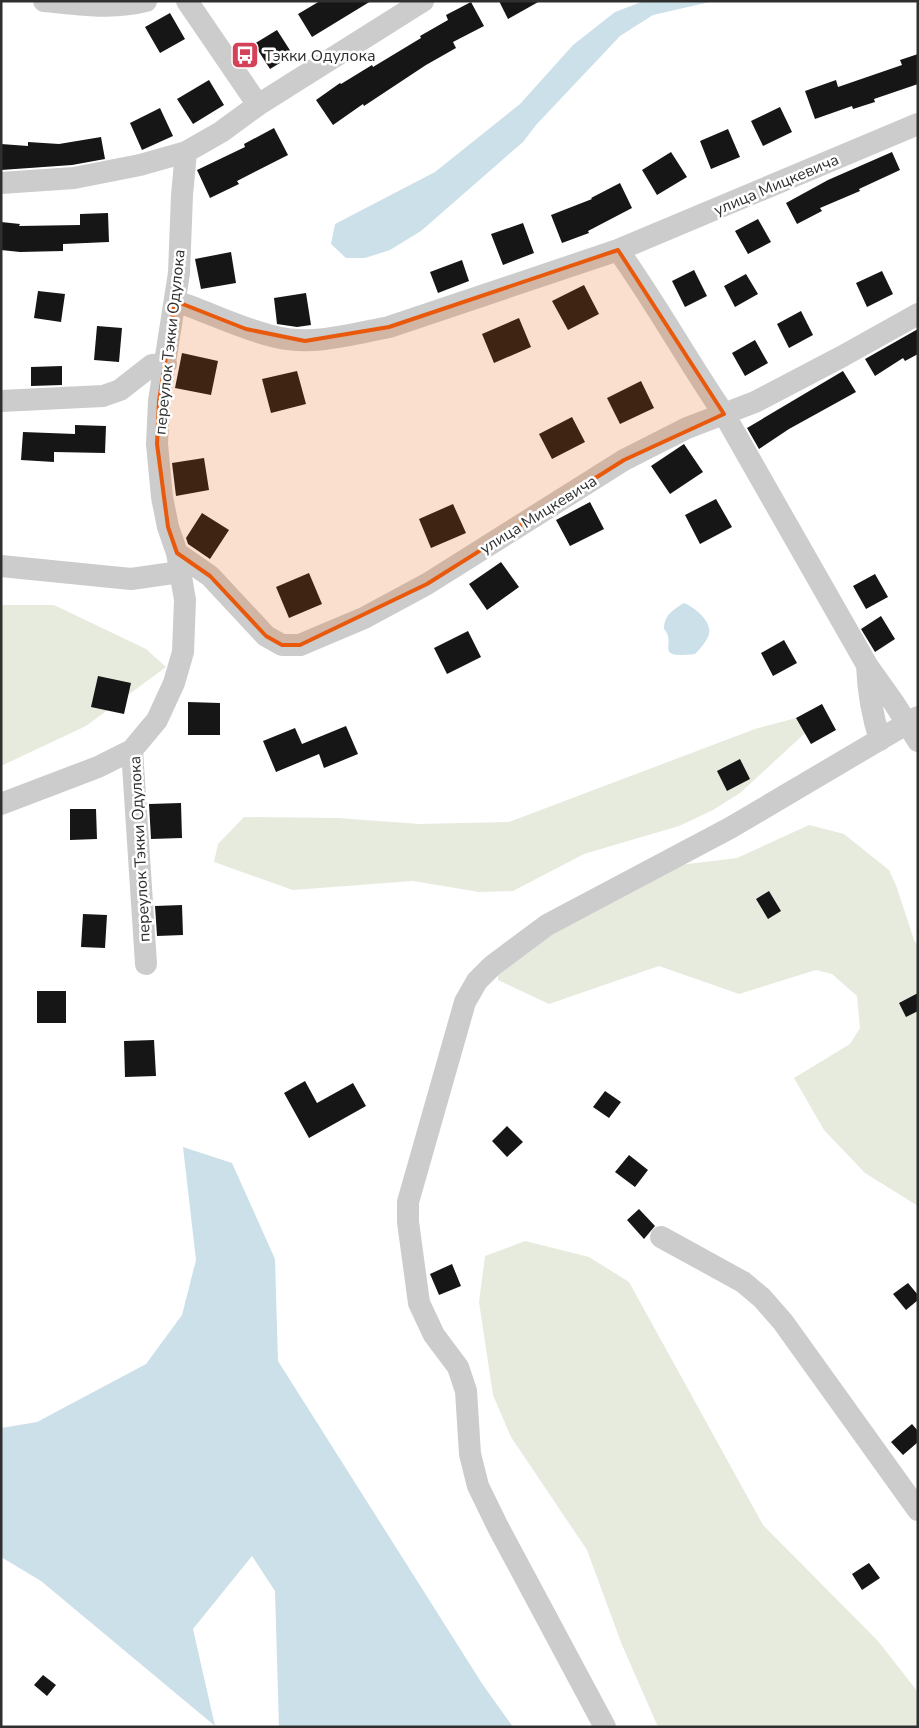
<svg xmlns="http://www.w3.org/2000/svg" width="919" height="1728" font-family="'Nunito Sans',sans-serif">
  <rect width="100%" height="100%" fill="#fff"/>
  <path fill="#e6ebde" d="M1,605h53l92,44 20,18 -80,59 -85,40z
    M796,718l19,6 -75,69 -27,17 -34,16 -95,28 -71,37 -34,1 -66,-11 -120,9 -79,-28 4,-18 26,-27 94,1 81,6 90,-2 246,-93z
    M809,825l35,9 45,36 8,18 17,52 4,6v260l-53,-33 -41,-43 -30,-52 56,-34 10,-16 -3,-32 -25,-22 -16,-4 -77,24 -80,-28 -110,38 -51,-24v-18l148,-93 91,-11z
    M525,1241l64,16 40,25 134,243 115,116 40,51v35h-260l-36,-82 -35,-95 -76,-113 -18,-42 -14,-93 6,-46z"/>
  <path fill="#cce0e9" d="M644,1h70l-61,14 -33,21 -84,89 -13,17 -102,89 -31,19 -25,8h-19l-15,-14 4,-20 100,-52 85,-68 53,-59 42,-33z
    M684,603c10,4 28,18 25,31 -2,7 -9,15 -14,20 -44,5 -17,-10 -31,-25 0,-14 9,-19 20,-26z
    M183,1147l49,16 43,96 3,102 205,324 30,42h-234l-4,-136 -23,-35 -59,73 22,97 -174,-145 -40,-24v-129l36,-6 109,-58 36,-49 14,-55z"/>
  <path fill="#161616" d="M320,1h51l-59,36 -14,-23z
    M499,1h41l-32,18z
    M471,2l13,24 -31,16 3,6 -30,17 -62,41 -1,-2 -30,21 -17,-25 24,-17 1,1 31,-19 1,2 48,-29 -1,-2 28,-16 -2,-5z
    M170,13l15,26 -25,14 -15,-26z
    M277,30l16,25 -23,14 -16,-25z
    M918,54v30l-44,15 1,3 -22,7 -1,-3 -37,13 -10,-28 31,-11 2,7 64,-22 -2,-5z
    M209,80l15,25 -31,19 -16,-25z
    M780,107l12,25 -29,14 -12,-25z
    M160,108l13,28 -31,14 -12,-27z
    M274,128l14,27 -51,26 2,3 -29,14 -13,-28 48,-23 -1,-3z
    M728,129l12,28 -29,12 -11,-28z
    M101,137l4,22 -33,6 -71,5v-26l27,2v-4l31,2z
    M671,152l16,25 -30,18 -15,-25z
    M892,152l8,18 -41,19 1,2 -40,17 2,3 -25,13 -11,-21 42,-23z
    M620,183l12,25 -44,23 1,2 -27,10 -11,-28 41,-16 -1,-1z
    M108,213l1,29 -46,2v7l-43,1 -19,-2v-28l19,2 -1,2 61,-1v-11z
    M758,219l13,23 -23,12 -13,-23z
    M523,223l11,30 -31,12 -12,-31z
    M231,252l5,31 -35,6 -6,-30z
    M462,260l7,21 -31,12 -8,-21z
    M694,270l13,26 -22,11 -13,-26z
    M882,271l11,23 -26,13 -11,-24z
    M746,274l12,20 -23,13 -11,-21z
    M584,285l15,29 -31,16 -16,-29z
    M38,291l27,3 -4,28 -27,-4z
    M306,293l5,32 -14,2 -20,-3 -3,-26z
    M801,311l12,24 -24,13 -12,-24z
    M519,318l12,29 -37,16 -12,-29z
    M97,326l25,2 -3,34 -25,-2z
    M918,329v25l-13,7 -2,-3 -28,18 -10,-17z
    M755,340l13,23 -23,13 -13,-23z
    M182,353l36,8 -7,34 -36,-7z
    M62,366v19l-31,1v-19z
    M297,371l9,33 -35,9 -9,-34z
    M843,371l13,21 -67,37 -30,20 -12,-21z
    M641,381l13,27 -34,16 -13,-26z
    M572,417l13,25 -33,17 -13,-25z
    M75,425l31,1 -1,27 -51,-1v10l-33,-2 2,-28 52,2z
    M684,444l19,28 -33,22 -19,-28z
    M204,458l5,32 -33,6 -4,-33z
    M716,499l16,28 -32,17 -15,-29z
    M590,502l14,27 -34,17 -14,-26z
    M453,504l13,29 -35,15 -12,-29z
    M202,513l27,17 -19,29 -22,-15 -2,-6z
    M501,562l18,25 -32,23 -18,-26z
    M309,573l13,31 -33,14 -13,-31z
    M875,574l13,23 -22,12 -13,-23z
    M881,616l14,23 -20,13 -14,-23z
    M468,631l13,26 -34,17 -13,-26z
    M784,640l13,23 -24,13 -12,-23z
    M98,676l33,7 -7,31 -33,-7z
    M188,702l32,1v32h-32z
    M822,704l14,26 -25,14 -15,-26z
    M346,726l12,28 -34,14 -5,-14 -43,18 -13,-31 32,-13 7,16z
    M740,759l10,20 -23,12 -10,-20z
    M181,803l1,35 -31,1 -2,-35z
    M70,809h26l1,30 -27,1z
    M769,891l12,20 -13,8 -12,-20z
    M182,905l1,30 -26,1 -2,-30z
    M83,914l24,1 -2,33 -24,-1z
    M37,991h29v32h-29z
    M918,993v18l-12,6 -7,-14z
    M154,1040l2,36 -31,1 -1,-36z
    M305,1081l12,22 36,-20 13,23 -57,32 -25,-45z
    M605,1091l16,11 -12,16 -16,-11z
    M507,1126l16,16 -16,15 -15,-16z
    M629,1155l19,15 -13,17 -20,-15z
    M639,1209l16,17 -11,13 -17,-19z
    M452,1264l9,22 -22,9 -9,-21z
    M908,1283l10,12v5l-12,10 -13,-16z
    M912,1424l6,7v11l-15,13 -12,-13z
    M869,1563l11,15 -18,12 -10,-16z
    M43,1675l13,10 -9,11 -13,-11z"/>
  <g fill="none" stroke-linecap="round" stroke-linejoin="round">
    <path stroke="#ccc" stroke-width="22" d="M44,1c33,3 69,9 102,0
      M187,1l71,104
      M1,183l73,-5 66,-13 46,-13 35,-20 37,-27 165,-104
      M618,250c38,53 69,110 106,164l143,251 27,38 24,38
      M175,301c34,11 66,28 101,36 37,9 77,-3 113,-10l229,-77 300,-126
      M1,401l102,-5 17,-6 32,-25 14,-1
      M177,553l33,23 56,60 16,9h18l64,-27 63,-34 197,-124 63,-32 68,-26 86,-45 77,-43
      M1,566l130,13 49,-7
      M867,665c1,26 5,50 13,75
      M1,804l97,-37 34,-17
      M146,964l-14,-214 25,-30 17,-37 9,-31 2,-52 -8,-47 -9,-26 -6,-30 -5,-53 2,-43 20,-128 3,-78 4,-43
      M661,1237l82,45 19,16 21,24 135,188
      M605,1727l-107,-200 -20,-41 -8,-32 -4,-63 -8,-24 -24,-32 -15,-32 -11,-81v-20l57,-200 12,-21 15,-15 55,-41 183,-97 188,-111"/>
  </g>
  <path fill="#e8590c" fill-opacity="0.2" stroke="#e8590c" stroke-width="4" stroke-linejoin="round" d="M618,250l106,164 -100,46 -197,124 -127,61h-18l-16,-9 -56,-60 -33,-23 -9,-26 -11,-83 2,-43 16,-100 71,28 59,12 84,-14z"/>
  <defs>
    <g id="bus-square" transform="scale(1.4375)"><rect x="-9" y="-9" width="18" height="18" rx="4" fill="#d6415a" stroke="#fff"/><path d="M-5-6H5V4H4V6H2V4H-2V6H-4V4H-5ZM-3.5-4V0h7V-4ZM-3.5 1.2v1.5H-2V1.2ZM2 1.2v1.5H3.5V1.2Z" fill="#fff"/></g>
  </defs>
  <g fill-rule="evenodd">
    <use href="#bus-square" x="245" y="55"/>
  </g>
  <g text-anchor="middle" stroke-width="5" stroke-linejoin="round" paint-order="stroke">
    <g font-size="16" fill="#2f2f2f" stroke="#fff" text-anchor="start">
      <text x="264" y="61">Тэкки Одулока</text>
    </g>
    <g font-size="16" fill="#2f2f2f" stroke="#fff">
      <text transform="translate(776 184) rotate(-23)" y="6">улица Мицкевича</text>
      <text transform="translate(169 342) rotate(-84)" y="6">переулок Тэкки Одулока</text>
      <text transform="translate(538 514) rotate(-32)" y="6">улица Мицкевича</text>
      <text transform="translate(139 849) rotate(-93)" y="6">переулок Тэкки Одулока</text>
    </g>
  </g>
  <rect width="919" height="1728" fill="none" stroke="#2f2f2f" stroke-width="5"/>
</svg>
